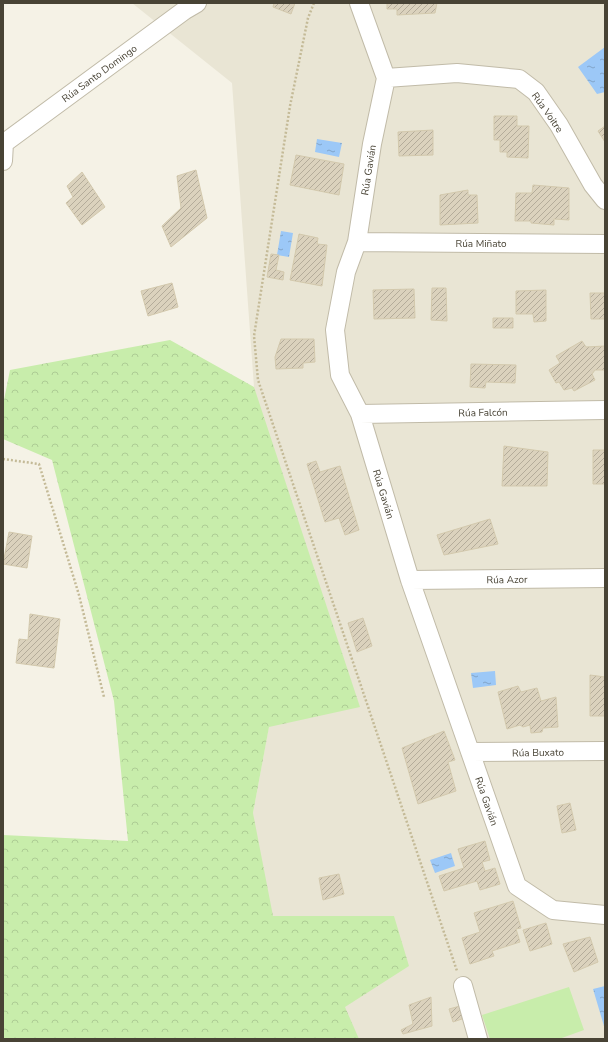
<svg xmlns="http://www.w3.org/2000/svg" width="608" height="1042" font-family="'Nunito Sans',sans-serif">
  <defs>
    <pattern id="forest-crowns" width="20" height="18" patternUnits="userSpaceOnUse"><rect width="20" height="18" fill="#c8edab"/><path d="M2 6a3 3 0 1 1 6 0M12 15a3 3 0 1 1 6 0" fill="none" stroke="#adcc94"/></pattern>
    <pattern id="water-ripples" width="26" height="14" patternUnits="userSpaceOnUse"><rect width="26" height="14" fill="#9cc8f7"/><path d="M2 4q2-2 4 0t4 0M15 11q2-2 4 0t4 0" fill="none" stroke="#81a4c9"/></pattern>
    <pattern id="building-hatch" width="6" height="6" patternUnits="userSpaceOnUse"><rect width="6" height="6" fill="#dbd2bd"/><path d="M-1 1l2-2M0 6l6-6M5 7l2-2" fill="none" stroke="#b4ac9a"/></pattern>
  </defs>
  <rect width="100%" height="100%" fill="#f5f2e6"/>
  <path fill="#e9e5d4" d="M132,3h473v1036h-280l-62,-78 -10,-148 16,-87 -15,-339 -22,-304z"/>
  <path fill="url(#forest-crowns)" d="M170,340l84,47 106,320 -91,20 -16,86 20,103h121l15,50 -64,41 14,32h-356v-204l125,6 -14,-140 -62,-241 -49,-21v-34l7,-35z"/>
  <path fill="#c8edab" d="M569,987l15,43 -25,9h-69l-8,-24z"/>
  <path fill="url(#water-ripples)" d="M605,47v45l-8,2 -19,-27z
    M317,139l25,4 -3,14 -24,-5z
    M281,231l12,2 -4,24 -12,-2z
    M495,671l1,14 -23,3 -2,-15z
    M451,853l4,13 -20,7 -5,-13z
    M605,986v39l-1,1 -11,-37z"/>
  <path fill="url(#building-hatch)" stroke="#d3c9ad" d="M274,3h21l-4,11 -18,-7z
    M387,3h50l-2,10 -38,2v-6h-10z
    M494,116h23v10h12l-1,32 -21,-1v-5h-7v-12h-6z
    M605,126v16l-7,-11z
    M433,130v25l-34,1 -1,-24z
    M296,155l48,9 -5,31 -49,-10z
    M196,170l11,48 -36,29 -9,-21 19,-18 -4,-32z
    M82,172l23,35 -23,18 -16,-22 7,-6 -6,-11z
    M533,185l36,3v32l-15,-1v6l-23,-2v-2h-16l1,-28h16z
    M468,190v5h9l1,28 -38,2v-30z
    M299,234l19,4 -1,6 10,1 -5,41 -32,-6z
    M271,254l8,1 -3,15 8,2 -1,8 -16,-3z
    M172,283l6,24 -30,9 -7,-25z
    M432,288h14l1,33 -16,-1z
    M414,289l1,29 -41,1 -1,-29z
    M546,290v31l-12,1 -1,-8h-17v-23z
    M590,293h15v26h-14z
    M493,318h20v10h-20z
    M281,339h33l1,23 -12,1v5l-27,1 -1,-12z
    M582,341l4,6 19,-1v24h-10l-3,4 3,6 -21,11 -2,-3 -8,2 -5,-8 -3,1 -7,-13 11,-7 -4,-7z
    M471,364l45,1 -1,18 -29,-1 -1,6 -15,-1z
    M504,446l44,6 -1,34h-45z
    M593,450h12v34h-12z
    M316,461l4,11 20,-6 19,64 -14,5 -6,-17 -14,4 -18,-58z
    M490,519l8,25 -54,11 -7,-20z
    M9,532l23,4 -5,32 -24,-4z
    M30,614l30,5 -6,49 -38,-5 3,-24 9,1z
    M363,618l9,28 -15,6 -9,-29z
    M590,675l15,2v39h-15z
    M518,686l3,6 16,-4 4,13 15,-4 2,30 -15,1 -1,4 -11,1 -1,-8 -7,2 -3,-2 -13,4 -9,-37z
    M444,731l11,29 -7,2 8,29 -38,13 -16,-56z
    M570,803l6,27 -14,3 -5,-27z
    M485,841l5,19 -8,2 3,9 10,-3 5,16 -20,6 -3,-9 -33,10 -5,-15 25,-8 -6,-19z
    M339,874l5,20 -21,6 -4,-22z
    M513,901l8,27 -5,1 4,13 -28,9 2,5 -24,8 -8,-26 18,-6 -6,-19z
    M546,923l6,21 -22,7 -7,-21z
    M590,937l8,25 -24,10 -11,-28z
    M431,997l1,29 -29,8 -2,-4 12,-6 -4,-19z
    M460,1006l2,13 -9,3 -4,-13z"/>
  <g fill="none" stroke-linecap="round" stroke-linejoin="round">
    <g stroke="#c1bba8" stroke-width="20">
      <path id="street" d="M359,3l27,75 -14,66 -15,98 -11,30 -11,58 5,45 20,39 50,166 107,306 36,24 52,5
        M386,78l71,-5 62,6 17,13 23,33 34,60 12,15
        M3,144l182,-134 12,-7
        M3,161l1,-18
        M357,242l248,2
        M360,414l245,-4
        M410,580l195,-2
        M470,752l135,-1
        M463,986l15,53"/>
    </g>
    <path stroke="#c4ba97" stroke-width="2.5" stroke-dasharray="2 2" stroke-linecap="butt" d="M314,3l-6,15 -18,88 -36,230 4,44 199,591
      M3,459l36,5 40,131 25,102"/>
    <use href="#street" stroke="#fff" stroke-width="18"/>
  </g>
  <g text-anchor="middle" stroke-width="3.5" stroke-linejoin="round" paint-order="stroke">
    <g font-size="10" fill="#484335" stroke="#fff">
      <text transform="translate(99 73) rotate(-36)" y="4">Rúa Santo Domingo</text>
      <text transform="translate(548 112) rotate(55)" y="4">Rúa Voitre</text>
      <text transform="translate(368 170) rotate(-81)" y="4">Rúa Gavián</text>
      <text x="481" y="247">Rúa Miñato</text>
      <text transform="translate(483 412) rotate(-1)" y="4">Rúa Falcón</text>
      <text transform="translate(384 494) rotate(73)" y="4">Rúa Gavián</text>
      <text transform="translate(507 579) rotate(-1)" y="4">Rúa Azor</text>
      <text transform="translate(538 752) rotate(-1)" y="4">Rúa Buxato</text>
      <text transform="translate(487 801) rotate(71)" y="4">Rúa Gavián</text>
    </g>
  </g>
  <rect width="608" height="1042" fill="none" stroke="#484335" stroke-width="8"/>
</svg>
